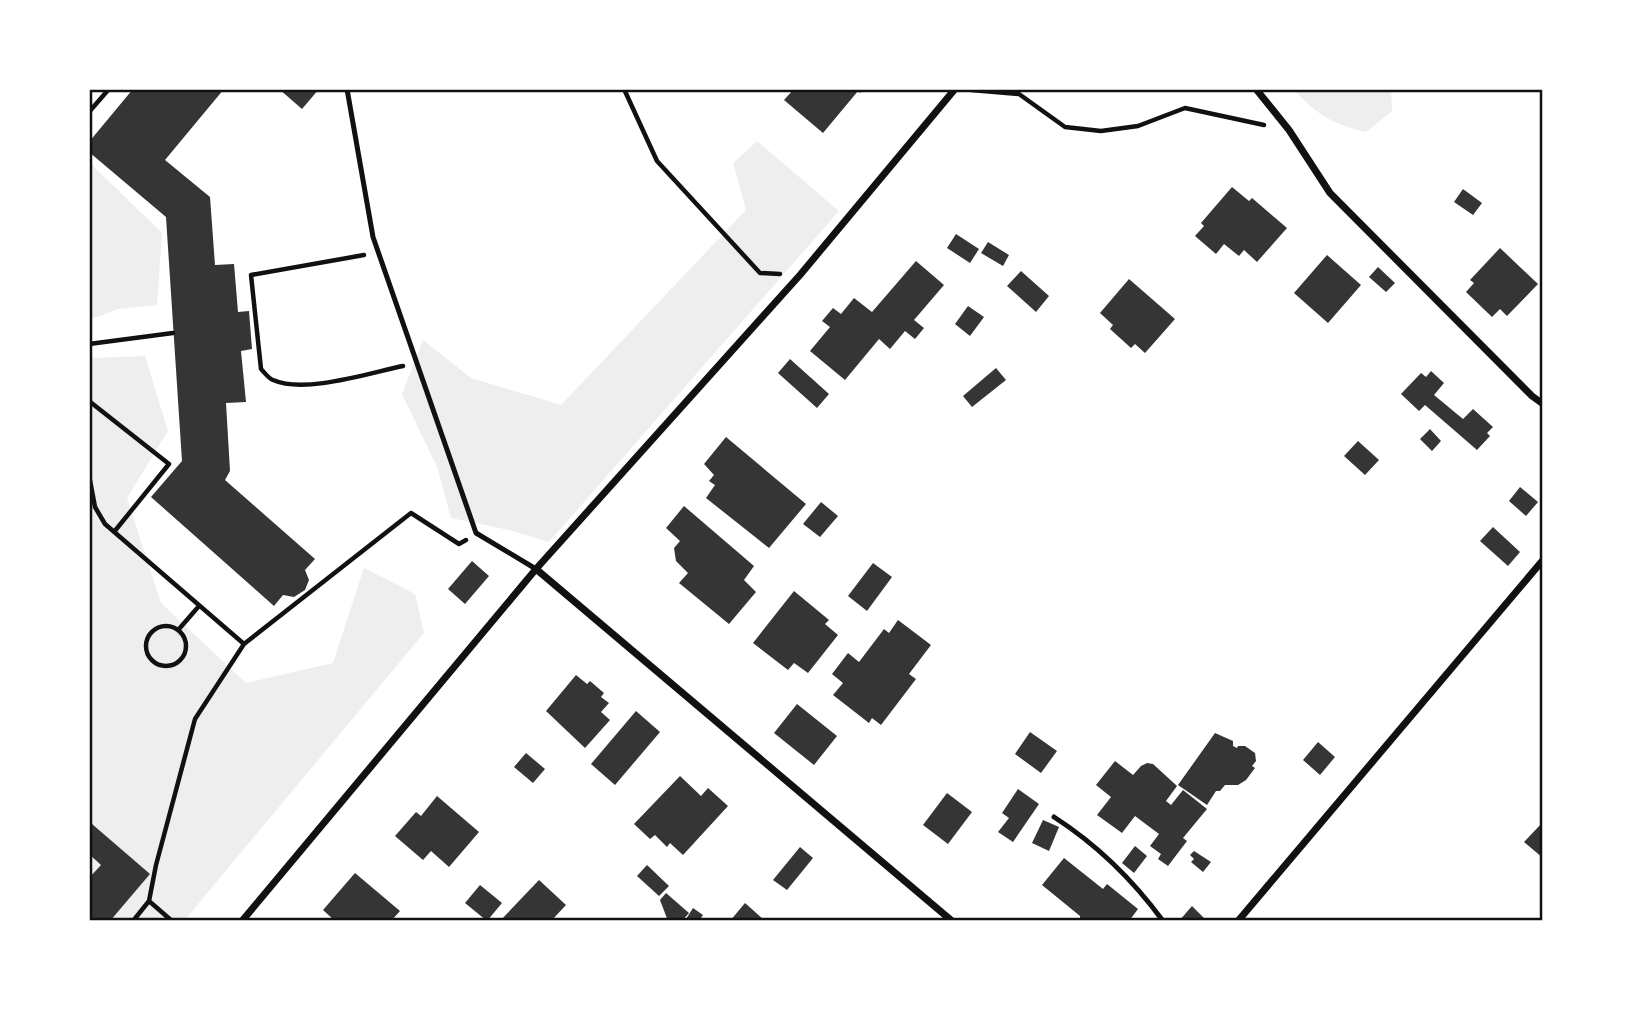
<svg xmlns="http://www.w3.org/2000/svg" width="1632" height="1010" font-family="'PT Sans Narrow',sans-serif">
  <rect width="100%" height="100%" fill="#fff"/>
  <path fill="#eee" d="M1293,89h98l1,22 -26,21c-35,-9 -48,-16 -73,-43z
    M757,141l82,70 -290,331 -40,-12 -58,-12 -14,-51 -35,-73 21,-54 48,38 90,27 185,-195 -13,-47z
    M89,162l73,71 -5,72 -39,4 -29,11z
    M89,355l5,3 51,-2 23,75 -41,67 34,105 85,80 87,-20 31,-95 51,26 9,39 -240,288h-95z"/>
  <path fill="#353535" d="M133,89h91l-59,71 45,37 5,68 19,-1 4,48 11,-1 3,38 -11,2 5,51 -20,1 4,68 -5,9 90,79 -10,11 4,10 -4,10 -11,7 -11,-2 -9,11 -123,-109 31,-36 -16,-244 -77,-65v-10z
    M279,89h40l-17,20z
    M794,89h69l-3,4 -2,-2 -35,42 -39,-33z
    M1232,187l17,14 3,-3 35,30 -30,34 -13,-12 -5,6 -15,-12 -8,10 -21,-18 9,-10 -3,-3z
    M1463,189l19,14 -9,12 -19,-13z
    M956,234l23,15 -9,14 -23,-15z
    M988,242l21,13 -6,11 -22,-13z
    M1500,248l38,36 -31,32 -7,-7 -8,8 -26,-25 8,-9 -4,-3z
    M1327,255l34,30 -33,38 -34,-30z
    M916,261l28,24 -30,35 10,8 -9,11 -10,-8 -15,18 -11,-10 -34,41 -35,-29 20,-24 -8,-6 11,-13 8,6 13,-16 18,14z
    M1378,267l17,16 -9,9 -17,-15z
    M1021,271l28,25 -13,16 -29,-26z
    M1129,279l46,40 -30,34 -10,-9 -4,4 -21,-19 3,-4 -13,-12z
    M968,306l16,11 -14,19 -15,-12z
    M790,359l39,35 -12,14 -39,-35z
    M996,368l10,12 -34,27 -9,-11z
    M1431,371l13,12 -10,12 29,24 10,-10 20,18 -6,6 3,3 -13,14 -52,-45 -6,6 -18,-17 20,-21 5,4z
    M1430,429l11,12 -9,10 -12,-12z
    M726,437l80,67 -37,44 -63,-50 9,-13 -6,-4 5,-6 -10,-11z
    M1358,441l21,19 -14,15 -21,-19z
    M1520,487l18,15 -12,14 -17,-15z
    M821,502l17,14 -18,21 -17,-13z
    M684,506l70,60 -10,14 12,12 -27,32 -50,-41 9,-10 -12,-12 -2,-13 6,-7 -14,-13z
    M1493,527l27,25 -12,14 -28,-25z
    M472,561l17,15 -24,28 -17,-15z
    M873,563l19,14 -25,34 -19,-15z
    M794,591l35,29 -4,4 13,11 -30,38 -14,-10 -6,7 -35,-27z
    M898,620l33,25 -22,29 7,5 -35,46 -9,-7 -3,5 -36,-28 10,-12 -11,-9 16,-21 11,9 25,-33 5,4z
    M576,675l11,9 3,-3 14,12 -3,4 8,6 -8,9 9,8 -25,28 -39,-37z
    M797,704l40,32 -23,29 -40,-32z
    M636,711l24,21 -45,53 -24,-21z
    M1030,732l27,19 -16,22 -26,-19z
    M1215,733l18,8v5l4,2 1,-2h7l10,7 1,8 -4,5 3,2 -9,12 -8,5h-13l-5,6h-4l-9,14 -29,-20z
    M1318,742l17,15 -15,18 -17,-15z
    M526,753l19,16 -12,14 -19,-16z
    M1115,761l18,14 8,-9 6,-3 6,1 24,22 -11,15 5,4 12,-15 24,19 -24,29 4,3 -19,25 -10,-7 3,-5 -11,-8 9,-12 -24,-18 -13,17 -25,-18 14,-18 -15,-12z
    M680,776l21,20 7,-8 20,18 -45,49 -13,-12 -3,4 -12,-12 -5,4 -16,-15z
    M1018,789l21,15 -26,38 -15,-10 11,-14 -7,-5z
    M947,793l25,19 -24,32 -25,-19z
    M437,796l42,36 -30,35 -18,-16 -8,9 -28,-24 21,-24 5,4z
    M1043,820l16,7 -10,24 -17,-8z
    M1543,822v36l-19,-16z
    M92,824l58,50 -40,47h-21v-43l12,-13 -12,-11v-27z
    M1135,846l12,10 -13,17 -12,-10z
    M800,847l13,11 -26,32 -14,-10z
    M1194,851l17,11 -8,10 -12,-10 3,-3 -4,-4z
    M1064,858l39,31 4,-5 31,25 -9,12h-49v-5l-38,-31z
    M647,865l22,21 -10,10 -22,-20z
    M355,873l45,38 -9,10h-56l-12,-11z
    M539,880l27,25 -15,16h-51z
    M480,885l22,18 -15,18 -22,-18z
    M666,893l23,20 -7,8h-14l-8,-21z
    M745,903l9,8 11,10h-35z
    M1192,906l15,15h-28z
    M693,908l10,7 -4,6 -13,-2z"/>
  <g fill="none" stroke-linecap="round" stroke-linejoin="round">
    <path stroke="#111" stroke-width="4.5" d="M624,89l33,72 103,112 20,1
      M971,90l48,4 46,33 36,4 37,-5 47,-18 79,17
      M89,112l20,-23
      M364,255l-113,20 10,94c4,4 7,9 12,11 32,14 96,-7 130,-14
      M89,344l84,-11
      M89,401l80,63 -55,68
      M89,475l6,32 10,17 139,120 167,-131 48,31 7,-4
      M146 646a20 20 0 1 1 40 0a20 20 0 1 1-40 0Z
      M179,629l20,-23
      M133,921l16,-20
      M172,921l-23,-20 7,-36 39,-146 49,-75"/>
    <path stroke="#111" stroke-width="5" d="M347,89l26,148 103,296 60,36
      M1054,817c42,27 79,63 109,104"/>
    <path stroke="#111" stroke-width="7" d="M1256,89l33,41 41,63 202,203 11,8
      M536,569l416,352
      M242,921l294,-352 264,-294 155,-186
      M1238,921l305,-361"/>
  </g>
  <rect width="1632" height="1010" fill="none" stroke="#ffffff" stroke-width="182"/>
  <rect x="91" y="91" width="1450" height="828" fill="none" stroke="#111" stroke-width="2.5"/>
</svg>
